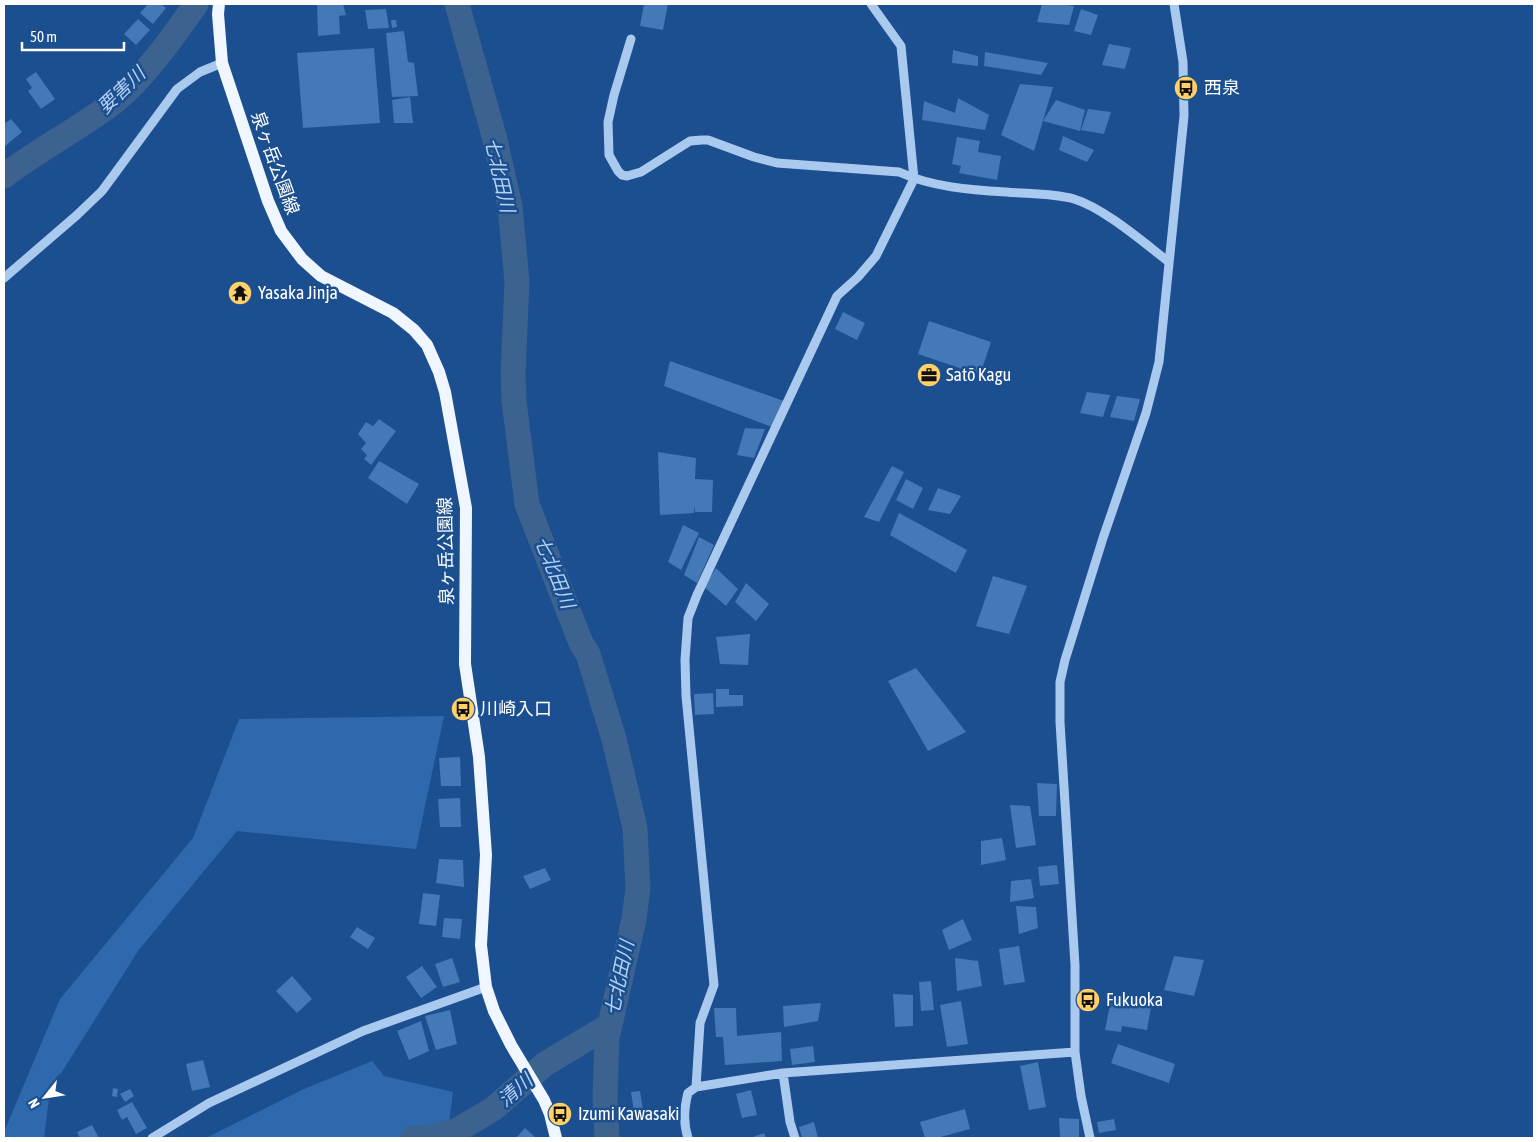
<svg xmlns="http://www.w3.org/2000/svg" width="1538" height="1142" font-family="'Asap Condensed','Noto Sans JP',sans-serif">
  <rect width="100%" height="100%" fill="#1b4f8f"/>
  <path fill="#2e69ad" d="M444,716l-28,133 -179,-18 -99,120 -88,140 -6,47h-40v-6l56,-133 133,-161 46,-119z
    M372,1061l12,15 69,16 -6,46h-241l98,-49z"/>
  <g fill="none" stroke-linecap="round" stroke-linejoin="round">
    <path stroke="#3c6290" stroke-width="25" d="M457,4l37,132 16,70 7,76 -4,91 1,28 13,103 54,139 7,11 26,85 21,89 3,60 -4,31 -27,119 -2,60 2,40
      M4,176c33,-25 69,-44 102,-68 33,-23 67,-71 90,-104
      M413,1138h14l29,-7 37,-22 52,-45 65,-39"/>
  </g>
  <path fill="#4478b7" d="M148,4h13l5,4 -13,16 -13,-11z
    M317,4h26l3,11 -7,1 1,18 -22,2z
    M644,4h24l-5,26 -23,-4z
    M1042,4h20l12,2 -5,19 -32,-3z
    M386,9l3,19 -21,1 -3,-19z
    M1081,9l17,6 -7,20 -17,-4z
    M138,19l12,11 -14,15 -12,-11z
    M391,20h5l1,7 -5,1z
    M404,31l4,31 6,1 4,33 -26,1 -6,-64z
    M1109,44l22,4 -6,21 -23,-4z
    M374,48l6,75 -77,5 -6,-75z
    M953,50l25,6v10l-26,-3z
    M985,52l63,11 -7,12 -57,-9z
    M36,72l19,27 -14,10 -13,-18 4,-3 -6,-9z
    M1020,84l33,3 -19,64 -33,-16z
    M410,97l3,26h-19l-2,-23z
    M958,98l31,17 -4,15 -63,-10 2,-19 31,12z
    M1056,100l29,10 -5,21 -37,-10z
    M1088,109l23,3 -7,22 -23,-4z
    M11,119l11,13 -18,15v-23z
    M1063,136l31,14 -7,12 -28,-12z
    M957,137l23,4 -2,11 23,4 -4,24 -38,-7 2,-7 -9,-2z
    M843,312l22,11 -8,17 -22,-11z
    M929,321l62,21 -11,33 -62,-21z
    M670,361l114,40 -12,26 -108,-41z
    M1087,392l23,3 -7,22 -23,-4z
    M1117,396l23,3 -6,22 -24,-4z
    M379,419l17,12 -25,34 -7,-6 3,-4 -6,-6 5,-6 -8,-9 8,-12 7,4z
    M745,428l20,1 -11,29 -17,-3z
    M658,452l38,6 -1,21 18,1 -1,32h-17l-1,-7v8l-34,2z
    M379,461l40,23 -12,20 -39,-26z
    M892,466l12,6 -25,50 -15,-5z
    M906,479l17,9 -10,21 -17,-9z
    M938,488l23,8 -11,18 -22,-4z
    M899,513l68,37 -11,23 -66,-38z
    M683,525l16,8 -18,37 -13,-8z
    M699,537l15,8 -17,38 -13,-8z
    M716,568l22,21 -12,17 -22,-19z
    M993,576l34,10 -18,48 -33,-8z
    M746,583l23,21 -13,17 -21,-19z
    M750,634l-2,31 -28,-1 -4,-27z
    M916,668l50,64 -38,19 -40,-70z
    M716,689h13v6h14v11l-27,1z
    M713,693l1,21 -19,1 -1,-21z
    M460,757l1,29h-20l-2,-28z
    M1037,783l20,1 -1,32h-17z
    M460,798l1,29h-21l-2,-28z
    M1010,805l20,1 6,39 -20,3z
    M1002,838l4,22 -25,5v-24z
    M439,859l24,1 1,27 -28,-4z
    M1057,865l2,19 -19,2 -2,-19z
    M545,868l6,12 -21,9 -7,-13z
    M1031,879l3,19 -24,4 1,-21z
    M423,893l17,2 -4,31 -17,-2z
    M1016,906l20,1 2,21 -19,6z
    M444,918l18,1 -2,20 -18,-2z
    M963,919l9,21 -23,10 -7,-20z
    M357,927l18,11 -7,11 -18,-12z
    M1019,946l6,36 -21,3 -5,-36z
    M1174,956l30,4 -10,36 -30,-6z
    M452,958l8,24 -17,5 -8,-23z
    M955,958l23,3 4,25 -25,5z
    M422,966l15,21 -16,11 -15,-21z
    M292,976l20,23 -15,14 -21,-22z
    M931,981l3,29 -13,1 -2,-29z
    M893,994l20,1v31l-18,1z
    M1111,1000l40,7 -4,23 -25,-4 -1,6 -16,-2z
    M961,1001l7,43 -21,3 -7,-42z
    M821,1003l-3,18 -34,6 -1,-21z
    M714,1008h22l1,28 44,-4 1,29 -57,4 -2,-28h-7z
    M450,1010l7,34 -21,6 -11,-34z
    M421,1021l8,30 -20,9 -12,-29z
    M1118,1044l57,20 -6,19 -58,-20z
    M813,1046l2,16 -23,3 -2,-16z
    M203,1060l7,27 -18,4 -6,-27z
    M1038,1062l8,45 -17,3 -9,-44z
    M113,1088l5,1 -1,8 -5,-1z
    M130,1089l4,7 -9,6 -5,-8z
    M751,1090l6,25 -15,3 -6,-24z
    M640,1091l3,19 -9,2 -3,-20z
    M132,1102l15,26 -11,6 -9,-17 -5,3 -5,-10z
    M965,1109l5,20 -33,9h-12l-5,-16z
    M1059,1118l20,1v19h-19z
    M1114,1119l2,11 -17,3 -2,-11z
    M814,1122l4,16h-16l-3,-11z
    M92,1125l7,13h-19l-3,-6z
    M525,1128l10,9 -1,1h-15l-2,-1z
    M764,1133l2,5h-13v-1z"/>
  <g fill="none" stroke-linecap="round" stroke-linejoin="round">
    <path stroke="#a9c9ee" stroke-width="9" d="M631,39l-17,56 -6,27 1,33 9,16 4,4 5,1 14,-4 49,-31 12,-1h6l46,17 23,6 122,9c33,15 71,18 107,20 23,2 47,1 68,7 30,9 70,44 95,63
      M4,278l73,-63 25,-24 75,-102 23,-17 22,-9
      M783,1073l7,49 5,16
      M696,1087l4,-64 14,-38 -28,-289 -1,-36 3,-42 9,-23 140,-299 21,-19 18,-21 38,-77 -13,-133 -30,-42
      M152,1138l57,-35 154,-72 123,-44
      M688,1138c-5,-15 -4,-30 0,-45l8,-6 87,-14 292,-21
      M1090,1138l-9,-42 -6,-44v-87l-15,-243v-40l5,-22 38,-122 43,-125 13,-51 25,-246 -1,-54 -9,-58"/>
    <path stroke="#f0f6ff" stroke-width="12" d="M219,4l-1,10 4,49 46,138 13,30 21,28 19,17 72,37 21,17 13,15 12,27 6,20 21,116 -1,156 14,93 7,98 -5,90 5,42 8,24 17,34 33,55 6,14 6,24"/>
  </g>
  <defs>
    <g id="bus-disc" transform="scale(1.25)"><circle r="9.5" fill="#ffd166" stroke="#1b4f8f"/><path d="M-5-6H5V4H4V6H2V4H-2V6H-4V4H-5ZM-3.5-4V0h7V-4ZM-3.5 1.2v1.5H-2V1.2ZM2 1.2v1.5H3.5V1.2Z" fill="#111"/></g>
    <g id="temple-disc" transform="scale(1.25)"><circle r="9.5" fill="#ffd166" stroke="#1b4f8f"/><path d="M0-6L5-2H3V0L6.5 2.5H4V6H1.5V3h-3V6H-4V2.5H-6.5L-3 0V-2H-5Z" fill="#111"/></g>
    <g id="office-disc" transform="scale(1.25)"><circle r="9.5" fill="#ffd166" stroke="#1b4f8f"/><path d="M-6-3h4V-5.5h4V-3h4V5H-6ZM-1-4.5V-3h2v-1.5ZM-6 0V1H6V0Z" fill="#111"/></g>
  </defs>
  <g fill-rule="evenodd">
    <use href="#bus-disc" x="1186" y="88"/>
    <use href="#temple-disc" x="240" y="293"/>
    <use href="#office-disc" x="929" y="375"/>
    <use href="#bus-disc" x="463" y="709"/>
    <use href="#bus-disc" x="1088" y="1000"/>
    <use href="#bus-disc" x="560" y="1114"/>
  </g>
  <g text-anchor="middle" stroke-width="5" stroke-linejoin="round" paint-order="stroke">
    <g font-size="18" fill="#fff" stroke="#1b4f8f" text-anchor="start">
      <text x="1204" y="94">西泉</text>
      <text x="258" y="299">Yasaka Jinja</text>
      <text x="946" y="381">Satō Kagu</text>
      <text x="480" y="715">川崎入口</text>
      <text x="1106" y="1006">Fukuoka</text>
      <text x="578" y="1120">Izumi Kawasaki</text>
    </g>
    <g font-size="18" fill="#fff" stroke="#1b4f8f">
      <text transform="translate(275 163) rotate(70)" y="6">泉ヶ岳公園線</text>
      <text transform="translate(446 551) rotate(-91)" y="6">泉ヶ岳公園線</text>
    </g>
    <g font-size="19" font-style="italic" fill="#b5d3f5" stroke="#1b4f8f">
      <text transform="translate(121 90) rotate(-44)" y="7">要害川</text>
      <text transform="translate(500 175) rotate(77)" y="7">七北田川</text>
      <text transform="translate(555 572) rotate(68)" y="7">七北田川</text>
      <text transform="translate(619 978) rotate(-78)" y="7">七北田川</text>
      <text transform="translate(515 1090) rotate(-41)" y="7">清川</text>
    </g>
  </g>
  <rect width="1538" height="1142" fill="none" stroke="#ffffff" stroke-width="10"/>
  <g transform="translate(45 1097) rotate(240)" stroke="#1b4f8f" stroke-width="4" paint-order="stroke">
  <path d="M0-4L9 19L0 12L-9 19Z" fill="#ffffff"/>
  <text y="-8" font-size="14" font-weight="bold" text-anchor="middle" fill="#ffffff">N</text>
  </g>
  <path d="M22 42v8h102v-8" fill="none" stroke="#ffffff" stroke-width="2.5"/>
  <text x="30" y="42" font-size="15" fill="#ffffff" stroke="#1b4f8f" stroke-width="4" paint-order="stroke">50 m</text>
</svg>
